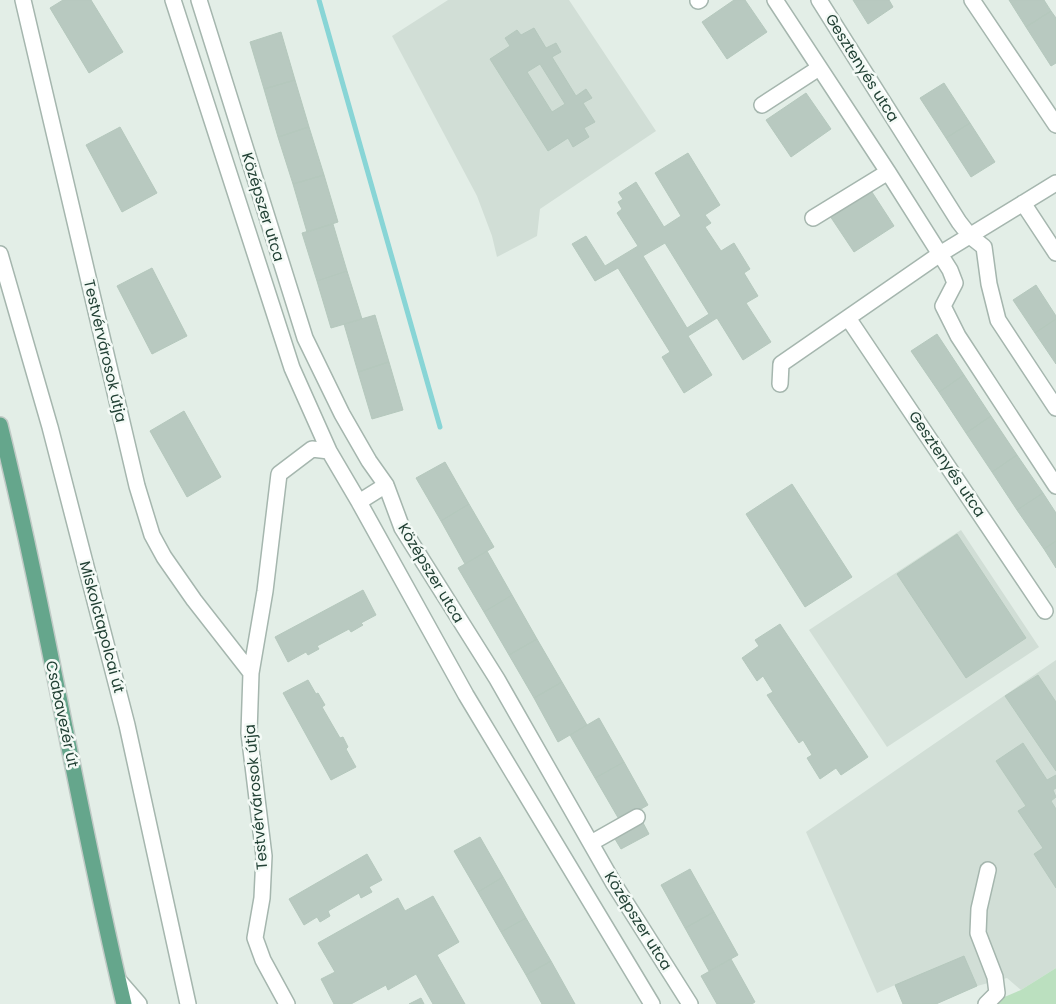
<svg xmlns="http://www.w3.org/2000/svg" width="1056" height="1004" font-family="Poppins,sans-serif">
  <rect width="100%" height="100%" fill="#e3eee7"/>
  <path fill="#d1ded6" d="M448,0h121l87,131 -116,78 -3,27 -40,21 -5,-21 -15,-40 -85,-160z
    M961,530l78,117 -152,100 -78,-117z
    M1056,660v308l-35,22 -14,-12 -30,8 -41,18h-33l-8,-19 -18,8 -71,-161z"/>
  <path fill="#bbe0bf" d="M1056,968v36h-68l33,-14z"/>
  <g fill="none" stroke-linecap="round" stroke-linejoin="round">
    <path stroke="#88d5d6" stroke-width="5" d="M319,0l121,427"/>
  </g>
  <path fill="#b8c9c0" stroke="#b5c8bd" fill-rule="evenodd" d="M63,0h28l32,52 -34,21 -39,-65z
    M734,0h11l22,32 -40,27 -25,-37z
    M853,0h36l4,7 -25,17z
    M1009,0h35l7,11 -25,16z
    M1051,11l5,7v45l-5,3 -25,-39z
    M534,28l12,20 10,-5 5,9 -9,5 24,39 10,-7 6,9 -9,5 12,19 -11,6 5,9 -16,10 -5,-9 -20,13 -58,-92 20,-13 -5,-8 12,-8 4,5zM540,64l25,40 -13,8 -25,-40z
    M281,32l14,48 -31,9 -14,-47z
    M295,80l14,47 -31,10 -14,-48z
    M944,83l26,40 -24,15 -26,-40z
    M806,93l25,36 -40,28 -25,-37z
    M970,123l25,39 -24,15 -25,-39z
    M120,127l37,66 -35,19 -36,-67z
    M309,127l15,48 -31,9 -15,-47z
    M688,153l32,52 -15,10 6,8 -6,4 16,24 13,-8 16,26 -6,4 14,23 -12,7 25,39 -28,18 -26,-42 -29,18 24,39 -28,18 -22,-36 8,-5 -52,-84 -23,13 -23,-37 14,-8 19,30 33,-20 -21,-33 5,-4 -4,-7 5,-3 -4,-6 17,-11 28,45 17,-11 -26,-43zM665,243l44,71 -22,14 -44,-72z
    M324,175l14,47 -31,10 -14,-48z
    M870,189l24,37 -40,26 -24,-36z
    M333,224l14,47 -30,10 -15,-48z
    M152,268l35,68 -35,18 -35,-68z
    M347,271l15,48 -31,9 -14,-47z
    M1036,285l20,31v3l-21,14 -22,-33z
    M375,315l14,47 -31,10 -14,-48z
    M1056,319v45l-21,-31z
    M937,334l27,41 -25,17 -28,-41z
    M389,362l14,48 -31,9 -14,-47z
    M964,375l27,41 -25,17 -27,-41z
    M184,411l37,66 -34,20 -37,-66z
    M991,416l26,39 -25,17 -26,-39z
    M1017,455l26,38 -26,17 -25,-38z
    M445,462l24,42 -28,17 -25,-43z
    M792,484l60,93 -47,30 -59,-93z
    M1043,493l13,20v28l-12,8 -27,-39z
    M469,504l25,43 -29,17 -24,-43z
    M957,534l69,104 -60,40 -69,-104z
    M1056,541v27l-12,-19z
    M487,551l25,44 -28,17 -26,-44z
    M363,590l13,25 -15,8 2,2 -12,7 -2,-3 -32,17 2,3 -11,6 -2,-3 -18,10 -13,-25z
    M512,595l25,44 -28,16 -25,-43z
    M780,624l88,133 -27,18 -5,-7 -16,11 -13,-21 5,-3 -9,-15 -4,3 -32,-48 6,-3 -10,-16 -6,5 -15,-23 17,-12 -4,-6z
    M537,639l25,43 -28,16 -25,-43z
    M1038,675l18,27v69l-51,-75z
    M308,680l8,14 2,-1 7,12 -3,2 18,31 3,-1 5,10 -2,2 10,18 -25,13 -48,-87z
    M562,682l25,43 -29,17 -24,-44z
    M599,718l25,44 -29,16 -25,-43z
    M1023,743l24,37 9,-5v13l-3,2 3,7 -5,4 5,8v79l-22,-34 9,-6 -25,-37 8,-5 -30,-45z
    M624,762l24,43 -28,16 -25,-43z
    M641,819l8,15 -28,15 -9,-15z
    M480,837l23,40 -25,15 -24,-41z
    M367,854l15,26 -13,7 3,5 -11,6 -2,-5 -31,18 2,5 -10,6 -3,-5 -13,8 -15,-26z
    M690,869l24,43 -29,16 -24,-43z
    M503,877l23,41 -25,14 -23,-40z
    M433,896l26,46 -22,13 28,49h-32l-17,-30 -28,16 -2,-5 -35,19h-17l-13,-25 14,-7 -17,-29 80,-45 7,13z
    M714,912l24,43 -29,16 -24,-43z
    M526,918l25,43 -25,14 -25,-43z
    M964,956l13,30 -41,18h-33l-8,-19z
    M731,959l24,43 -3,2h-35l-16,-28z
    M551,961l24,43h-33l-16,-29z
    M421,998l3,6h-15z"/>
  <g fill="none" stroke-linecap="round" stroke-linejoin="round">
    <g stroke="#a5b6ae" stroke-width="18">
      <path id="minor" d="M23,0l114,486 15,49 12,22 30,43 57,73
        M173,0l119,368 37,83 30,51 107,193 186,309
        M199,0l106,338 37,76 27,47 17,24 16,43 95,151 117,205 76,120
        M775,0l113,172 62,98 5,13 -12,23 15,30 98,150
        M819,0l140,222 11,14 14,11 5,37 9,36 58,88
        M972,0l84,125
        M698,1l2,-1
        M762,105l57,-37
        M1023,203l33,50
        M813,218l75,-46
        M0,254l50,173 77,298 61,279
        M848,318l197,293
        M780,384l1,-20 159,-110 116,-71
        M359,502l27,-17
        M591,843l46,-26
        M119,981l20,23
        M287,1004l-24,-44 -8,-22 7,-40 2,-42 -15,-123 2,-60 14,-82 14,-117 33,-25 17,2
        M986,1004l11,-11 -2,-16 -17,-44 1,-24 9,-39"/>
    </g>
    <g stroke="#c1cac6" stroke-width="18">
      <path id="major" d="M0,425c47,191 78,387 124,579"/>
    </g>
    <use href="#minor" stroke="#fff" stroke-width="15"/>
    <use href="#major" stroke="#65a68c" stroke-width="15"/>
  </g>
  <g text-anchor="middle" stroke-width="5" stroke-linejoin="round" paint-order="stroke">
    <g font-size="15" fill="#214034" stroke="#f4faf6">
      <text transform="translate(862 68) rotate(58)" y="5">Gesztenyés utca</text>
      <text transform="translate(263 207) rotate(73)" y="5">Középszer utca</text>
      <text transform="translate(105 351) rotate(77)" y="5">Testvérvárosok útja</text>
      <text transform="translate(947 464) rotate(56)" y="5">Gesztenyés utca</text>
      <text transform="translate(431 573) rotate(59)" y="5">Középszer utca</text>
      <text transform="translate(102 627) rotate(75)" y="5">Miskolctapolcai út</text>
      <text transform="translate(62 714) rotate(78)" y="5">Csabavezér út</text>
      <text transform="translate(256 797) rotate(-95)" y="5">Testvérvárosok útja</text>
      <text transform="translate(638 921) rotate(58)" y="5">Középszer utca</text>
    </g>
  </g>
</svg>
